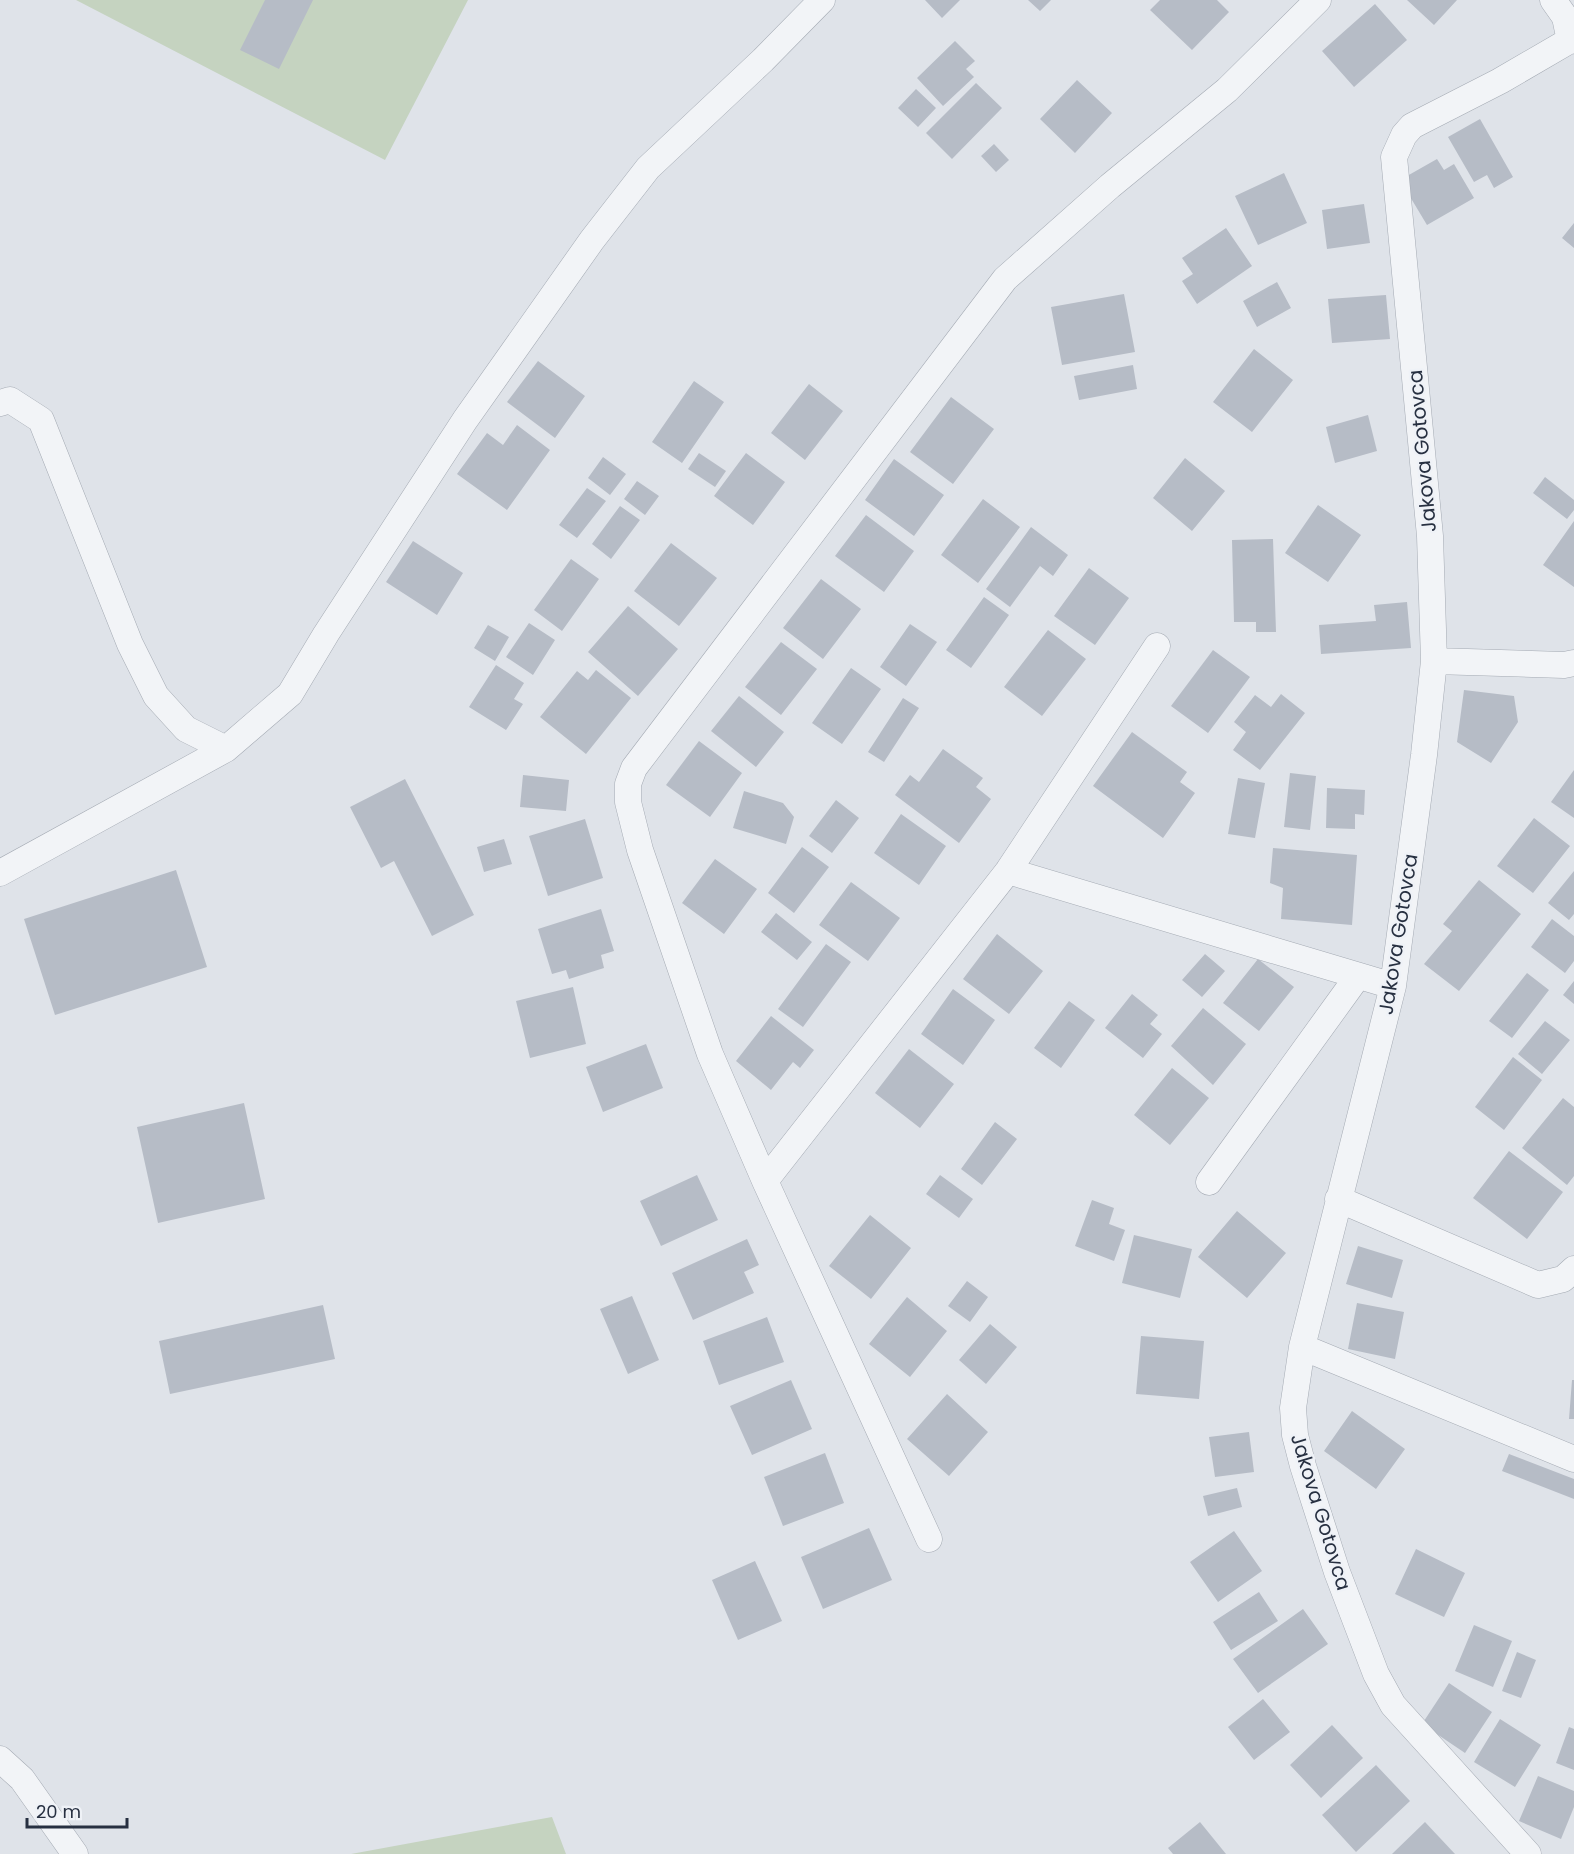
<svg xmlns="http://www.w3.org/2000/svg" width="1574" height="1854" font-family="Poppins,sans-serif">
  <rect width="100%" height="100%" fill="#dfe3e9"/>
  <path fill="#c5d3c0" d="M76,0h392l-83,160z
    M552,1817l14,37h-215z"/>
  <path fill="#b6bcc6" d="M265,0h48l-34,69 -39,-19z
    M925,0h35l-18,18z
    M1028,0h23l-11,11z
    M1160,0h57l12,12 -37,38 -42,-40z
    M1407,0h50l-23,25z
    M1375,4l32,36 -53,47 -32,-36z
    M955,41l20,20 -9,8 8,8 -31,29 -26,-28z
    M1077,80l35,33 -37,40 -35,-34z
    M976,83l26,25 -50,51 -26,-26z
    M916,89l20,19 -18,19 -20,-19z
    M1480,119l33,58 -19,11 -7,-13 -13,7 -26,-45z
    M994,144l15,16 -13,12 -15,-16z
    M1437,159l7,11 10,-6 20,34 -47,27 -27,-45z
    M1284,173l23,50 -49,22 -23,-49z
    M1364,204l6,39 -43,6 -5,-39z
    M1574,223v25l-12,-10z
    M1226,228l26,38 -55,38 -15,-23 11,-7 -11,-16z
    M1277,282l14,26 -34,19 -14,-26z
    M1124,294l11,58 -73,13 -11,-58z
    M1386,295l4,44 -58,4 -4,-44z
    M1254,349l39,31 -41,52 -39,-30z
    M538,361l47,35 -30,42 -48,-36z
    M1133,365l4,24 -58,11 -5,-24z
    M694,381l30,21 -42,61 -30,-21z
    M809,384l34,27 -38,49 -34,-27z
    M951,397l43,32 -41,55 -43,-32z
    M1368,415l9,36 -42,12 -9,-36z
    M517,425l33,25 -43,60 -50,-36 30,-41 16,12z
    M699,453l27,18 -11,16 -27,-18z
    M746,453l39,29 -32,43 -39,-29z
    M603,457l23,17 -16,21 -22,-17z
    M1185,458l40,33 -33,40 -39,-33z
    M894,459l50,36 -30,41 -49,-36z
    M1545,477l29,23v10l-7,9 -34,-26z
    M637,481l22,15 -14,19 -21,-16z
    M587,488l19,13 -29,37 -18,-13z
    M983,499l37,28 -42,56 -37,-28z
    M1318,505l43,30 -33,47 -43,-29z
    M620,506l20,14 -29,39 -19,-15z
    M866,515l48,36 -30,41 -49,-36z
    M1574,521v66l-31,-22z
    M1031,527l37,28 -15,21 -13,-10 -30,41 -24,-18z
    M1273,539l3,93h-20v-10h-22l-2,-82z
    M413,541l50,32 -26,42 -51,-33z
    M671,543l46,35 -38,48 -45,-35z
    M571,559l28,20 -37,52 -28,-21z
    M1089,568l40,30 -34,47 -41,-29z
    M821,579l40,30 -38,50 -40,-31z
    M984,597l25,18 -38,53 -25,-18z
    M1407,602l4,46 -90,6 -2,-29 57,-4 -2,-16z
    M628,606l50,43 -40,47 -50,-44z
    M529,623l26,17 -22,35 -27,-18z
    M910,624l27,18 -31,44 -26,-19z
    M488,625l21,12 -14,24 -21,-13z
    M1048,630l38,29 -44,57 -38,-29z
    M781,642l36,27 -36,46 -36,-28z
    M1213,650l37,27 -42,56 -37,-27z
    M496,665l28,18 -10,16 9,5 -17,26 -37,-23z
    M851,668l30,21 -39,55 -30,-21z
    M596,670l35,28 -45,56 -46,-37 37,-46 11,9z
    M1464,690l50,6 4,26 -27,41 -34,-21z
    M1281,694l24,19 -45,57 -27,-20 13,-18 -12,-10 21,-27 16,12z
    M739,696l45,36 -28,35 -45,-36z
    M903,698l16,10 -35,54 -16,-10z
    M1132,732l55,40 -7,10 15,11 -32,45 -70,-52z
    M699,741l43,32 -32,44 -44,-32z
    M943,749l40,29 -7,9 15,12 -32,44 -64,-48 15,-20 9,7z
    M1574,770v48l-23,-16z
    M1290,773l26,3 -6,54 -26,-3z
    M523,775l46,5 -3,31 -46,-4z
    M1238,778l27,5 -10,55 -27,-4z
    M405,779l69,136 -42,21 -38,-75 -13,7 -31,-61z
    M1327,788l38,2 -1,25 -9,-1v15l-29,-1z
    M744,791l39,12 11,14 -8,27 -53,-16z
    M836,800l23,18 -27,35 -23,-17z
    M901,814l45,32 -27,39 -45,-32z
    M1534,818l36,28 -37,47 -36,-27z
    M585,819l18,59 -55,18 -19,-60z
    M504,839l8,25 -28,8 -7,-25z
    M802,847l27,20 -35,46 -26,-20z
    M1273,848l84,7 -5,70 -71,-6 2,-31 -13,-5z
    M715,859l42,30 -33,45 -42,-31z
    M176,870l31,97 -152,48 -31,-96z
    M1574,871v43l-5,6 -21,-17z
    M1479,880l42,34 -62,77 -35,-27 28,-33 -9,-7z
    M851,882l49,36 -32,43 -49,-36z
    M601,909l13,42 -13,4 3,13 -35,11 -3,-9 -14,4 -14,-45z
    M776,913l36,29 -15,18 -36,-28z
    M1552,919l22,17v25l-9,12 -34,-26z
    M997,934l46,37 -34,43 -46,-35z
    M826,944l25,18 -48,65 -25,-18z
    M1205,954l20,17 -23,26 -20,-17z
    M1258,959l36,28 -35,44 -36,-28z
    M1527,973l22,17 -37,48 -23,-17z
    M1574,981v23l-11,-9z
    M573,987l13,57 -56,14 -14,-57z
    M953,989l42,31 -32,45 -42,-31z
    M1132,994l26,21 -8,9 12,10 -19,24 -38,-30z
    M1069,1001l26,19 -34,48 -27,-20z
    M1203,1008l43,36 -33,41 -42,-39z
    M771,1016l43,34 -14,18 -7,-6 -22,28 -35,-29z
    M1545,1021l25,19 -28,34 -24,-20z
    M646,1044l17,44 -60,24 -17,-45z
    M909,1049l45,35 -34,44 -45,-35z
    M1513,1057l29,23 -38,50 -29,-23z
    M1172,1068l37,30 -39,47 -36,-30z
    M1563,1098l11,9v69l-7,9 -45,-37z
    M244,1103l21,96 -107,24 -21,-96z
    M995,1122l22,17 -35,46 -21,-16z
    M1509,1151l54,41 -36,47 -54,-41z
    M697,1175l21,45 -57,26 -21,-45z
    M940,1175l33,24 -14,19 -33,-24z
    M1092,1200l22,8 -5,16 16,6 -11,31 -39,-15z
    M1237,1211l49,42 -39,45 -49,-41z
    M870,1215l41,33 -40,51 -42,-33z
    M1134,1235l58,14 -12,49 -58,-15z
    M747,1239l12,26 -15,7 10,21 -61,27 -21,-47z
    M1358,1246l45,14 -11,38 -46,-14z
    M967,1281l21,16 -18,25 -22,-16z
    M632,1296l27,64 -31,14 -28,-65z
    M907,1297l40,34 -37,46 -41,-33z
    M1357,1303l47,9 -9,47 -47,-10z
    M323,1305l12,54 -165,35 -11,-53z
    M767,1317l17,45 -65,23 -16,-44z
    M990,1324l27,23 -31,37 -27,-24z
    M1141,1336l63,5 -5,58 -63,-5z
    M791,1380l21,49 -60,26 -22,-49z
    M1572,1380h2v39h-5z
    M947,1394l41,38 -39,44 -42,-37z
    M1352,1411l53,38 -29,40 -52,-38z
    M1249,1432l5,40 -39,5 -6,-40z
    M825,1453l19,50 -61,23 -19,-49z
    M1509,1454l65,25v20l-72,-28z
    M1237,1488l5,19 -34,9 -5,-20z
    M869,1528l23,52 -69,29 -22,-52z
    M1234,1531l28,40 -44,31 -28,-40z
    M1416,1549l49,24 -21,44 -49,-23z
    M755,1561l27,60 -44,19 -26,-60z
    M1259,1592l19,29 -47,29 -18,-28z
    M1303,1609l25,35 -70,49 -25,-34z
    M1474,1625l38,16 -19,46 -38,-16z
    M1517,1652l19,8 -15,38 -19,-7z
    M1449,1683l43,29 -27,41 -43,-29z
    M1263,1699l27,33 -36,28 -26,-33z
    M1500,1719l41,26 -26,42 -41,-25z
    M1332,1725l31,33 -42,40 -31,-33z
    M1569,1727l5,2v41l-18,-7z
    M1376,1765l34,36 -54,51 -34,-37z
    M1538,1776l36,15v16l-13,32 -42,-18z
    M1200,1822l26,32h-53l-5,-6z
    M1425,1822l30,32h-63z"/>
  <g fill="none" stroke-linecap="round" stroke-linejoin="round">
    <g stroke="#a4aab3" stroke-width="27">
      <path id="minor" d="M1553,0l12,17 5,24
        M0,403l10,-3 31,20 89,224 26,52 30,33 40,20
        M1434,661l130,4 10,-2
        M1008,871l385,115
        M0,873l226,-124 64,-55 36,-60 139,-214 127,-180 56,-72 115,-108 59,-60
        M765,1181l-55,-127 -70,-204 -12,-48v-18l6,-16 371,-489 105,-93 117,-96 91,-90
        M1209,1182l149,-206
        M1338,1199l200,86 25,-6 11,-10
        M1302,1347l272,112
        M929,1539l-164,-358 243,-310 149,-225
        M0,1759l22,20 53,75
        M1528,1854l-135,-149 -17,-31 -39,-102 -34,-106 -8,-31 -2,-27 9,-61 91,-361 31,-231 10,-94 -4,-125 -36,-379 10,-22 8,-9 88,-45 74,-43"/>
    </g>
    <use href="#minor" stroke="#f2f4f7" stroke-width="26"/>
  </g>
  <g text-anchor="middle" stroke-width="5" stroke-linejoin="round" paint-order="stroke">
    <g font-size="20" fill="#273041" stroke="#eff2f7">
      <text transform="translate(1422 451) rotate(-95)" y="7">Jakova Gotovca</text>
      <text transform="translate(1398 934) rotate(-81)" y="7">Jakova Gotovca</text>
      <text transform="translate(1321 1512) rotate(73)" y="7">Jakova Gotovca</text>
    </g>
  </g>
  <path d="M27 1818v9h100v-9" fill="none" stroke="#273041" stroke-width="3"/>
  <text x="36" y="1818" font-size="18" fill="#273041" stroke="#eff2f7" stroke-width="4.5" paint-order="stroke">20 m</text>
</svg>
